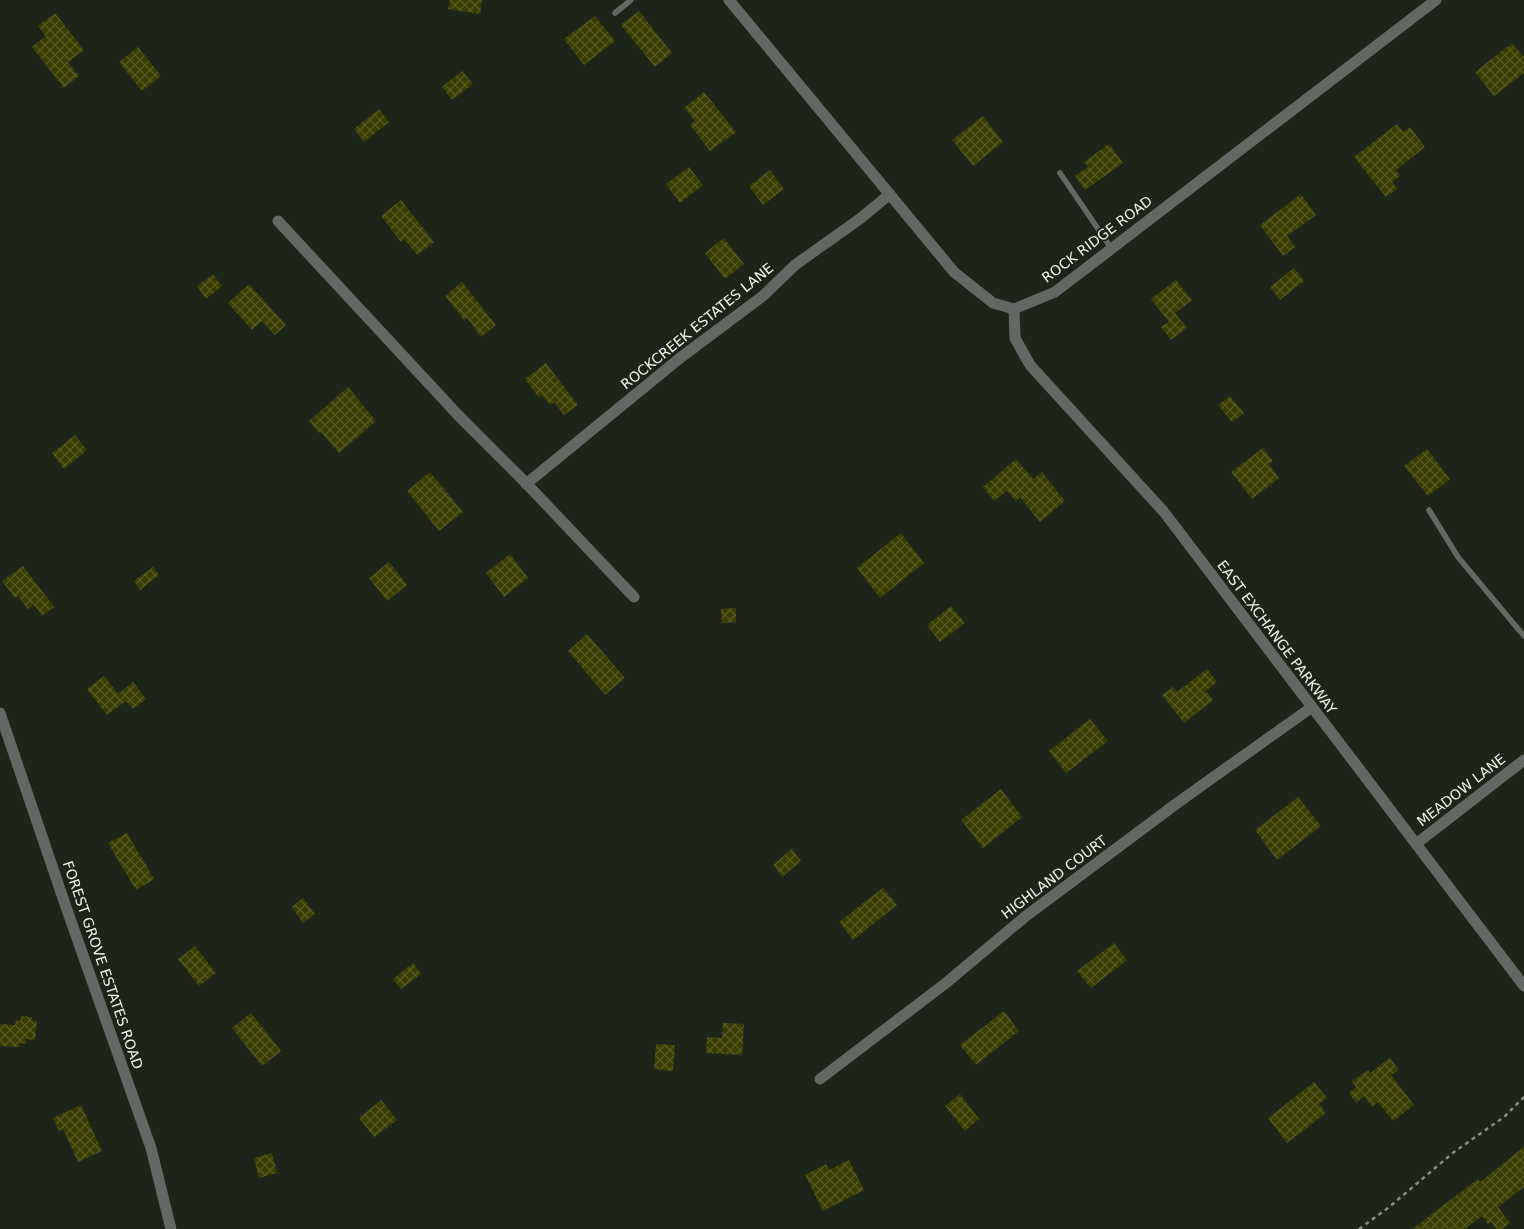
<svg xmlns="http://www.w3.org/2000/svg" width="1524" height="1229" font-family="'DejaVu Sans',sans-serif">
  <defs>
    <pattern id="building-cross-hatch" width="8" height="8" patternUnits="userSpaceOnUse" patternTransform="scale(1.25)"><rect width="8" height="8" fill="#393e00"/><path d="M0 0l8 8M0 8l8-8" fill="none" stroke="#565a26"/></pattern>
  </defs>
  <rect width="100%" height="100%" fill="#1d251a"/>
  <path fill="url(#building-cross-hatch)" d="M450,0h32l-2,14 -32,-5z
    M639,11l33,42 -17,14 -34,-42z
    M55,13l29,37 -16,12 11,14 -15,12 -32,-41 14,-11 -8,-10z
    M595,16l20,25 -31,24 -20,-26z
    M1512,43l12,14v16l-30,23 -19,-24z
    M138,47l23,29 -19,15 -23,-29z
    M462,71l11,13 -21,16 -10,-13z
    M704,92l32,40 -26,19 -20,-26 5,-4 -11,-13z
    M379,109l10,13 -25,20 -10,-13z
    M983,116l20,26 -30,24 -21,-26z
    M1397,124l6,8 7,-5 15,20 -29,23 4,6 -8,6 5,7 -11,8 -32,-40z
    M1109,144l14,19 -38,27 -10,-14 13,-9 -4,-5z
    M689,167l14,18 -23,18 -14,-19z
    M770,170l14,19 -21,16 -14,-19z
    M1301,194l15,21 -29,21 8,11 -12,9 -23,-31z
    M401,200l33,42 -17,13 -13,-16 -3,3 -20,-26z
    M724,238l20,26 -19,15 -20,-26z
    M1294,268l10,13 -24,19 -10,-13z
    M213,274l9,12 -16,13 -9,-13z
    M1176,280l16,20 -17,13 12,15 -16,12 -10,-13 8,-5 -18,-23z
    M462,282l34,43 -15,12 -14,-19 -3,2 -19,-24z
    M249,284l37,41 -11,10 -13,-14 -10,9 -24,-27z
    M546,363l32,42 -14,10 -10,-13 -4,3 -8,-10 -3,3 -14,-19z
    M348,387l28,34 -37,32 -18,-21 -2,1 -10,-12z
    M1230,396l14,17 -12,9 -14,-17z
    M75,435l12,15 -23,19 -12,-16z
    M1263,448l10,13 -4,3 10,14 -27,21 -21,-27z
    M1427,449l23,30 -22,17 -24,-30z
    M1016,459l17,20 9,-7 23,29 -25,21 -20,-25 -4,4 -9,-10 -13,10 -11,-14z
    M430,472l33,40 -24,19 -32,-40z
    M901,533l23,30 -44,35 -23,-30z
    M510,554l18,24 -24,19 -18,-24z
    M389,562l18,23 -20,16 -18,-23z
    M23,566l31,41 -12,9 -8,-11 -6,4 -10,-13 -3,2 -13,-17z
    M153,567l6,8 -19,15 -6,-9z
    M951,606l14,17 -25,19 -13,-17z
    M736,608v14l-14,1 -1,-14z
    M587,634l38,44 -20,17 -37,-44z
    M1207,669l10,13 -11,9 7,9 -29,23 -22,-28 11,-8 4,5z
    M104,676l14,18 15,-12 13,17 -13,10 -7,-8 -19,14 -20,-26z
    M1090,719l18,22 -42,32 -17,-22z
    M1001,789l21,28 -39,31 -22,-28z
    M1298,797l23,29 -44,34 -22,-30z
    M127,833l27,46 -18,11 -28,-47z
    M792,849l9,12 -19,16 -9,-12z
    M883,888l14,17 -44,35 -14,-18z
    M303,898l12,16 -12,9 -11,-16z
    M1114,943l13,17 -36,28 -14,-17z
    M195,946l21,27 -17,13 -21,-27z
    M413,963l8,11 -20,15 -8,-10z
    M1004,1011l15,20 -43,34 -16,-20z
    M251,1013l30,38 -19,15 -30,-38z
    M21,1016l11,1 -1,3 6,1 -2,19 -9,-1v5l-6,-1v4l-20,-1v-22l15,1 1,-5 4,1z
    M723,1023l21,1 -2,31 -36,-2 1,-16 15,1z
    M656,1044l19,1 -2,26 -19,-2z
    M1390,1058l9,12 -8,5 23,30 -21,16 -15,-19 -6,5 -8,-11 -8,7 -7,-10 7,-6 -4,-6 16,-11 2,3z
    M1314,1082l13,16 -8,6 7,9 -39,30 -19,-25z
    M960,1094l19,25 -14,12 -20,-25z
    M381,1100l16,20 -23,17 -15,-19z
    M81,1105l21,46 -24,11 -15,-33 -4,2 -6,-13z
    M1524,1147v40l-26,20 12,16 -8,6h-6l-5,-7 -3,2 -6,-8 -17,13h-53l66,-50 2,3z
    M272,1153l5,20 -18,5 -5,-20z
    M849,1160l15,30 -41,21 -18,-36 21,-11 3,6z"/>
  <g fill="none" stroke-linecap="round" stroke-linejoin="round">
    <path stroke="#878d84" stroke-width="2.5" stroke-dasharray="4 4" stroke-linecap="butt" d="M1359,1229l29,-21 66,-56 50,-35 20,-20"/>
    <path stroke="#626964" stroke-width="5.5" d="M615,13l16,-13
      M1060,173l51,75
      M1429,510l29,47 66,79"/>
    <path stroke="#626964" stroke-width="11" d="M729,0l225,272 39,31 21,6 41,-17 381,-292
      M278,221l180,194 65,65 111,117
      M1014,309l1,29 15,27 134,147 360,474
      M526,484l154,-126 83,-62 32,-31 66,-47 29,-24
      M0,713l66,194 85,241 20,81
      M1416,844l108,-84
      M820,1079l126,-96 80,-67 154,-115 132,-94"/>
  </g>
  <g text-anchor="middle" stroke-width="4" stroke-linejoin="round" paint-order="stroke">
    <g font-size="14" fill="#eff4ed" stroke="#1d251a">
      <text transform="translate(1097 239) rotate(-37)" y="5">ROCK RIDGE ROAD</text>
      <text transform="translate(697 326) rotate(-39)" y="5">ROCKCREEK ESTATES LANE</text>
      <text transform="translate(1277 637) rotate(53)" y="5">EAST EXCHANGE PARKWAY</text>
      <text transform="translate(1461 790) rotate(-38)" y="5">MEADOW LANE</text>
      <text transform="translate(1054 877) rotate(-37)" y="5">HIGHLAND COURT</text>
      <text transform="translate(103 965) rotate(71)" y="5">FOREST GROVE ESTATES ROAD</text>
    </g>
  </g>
</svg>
